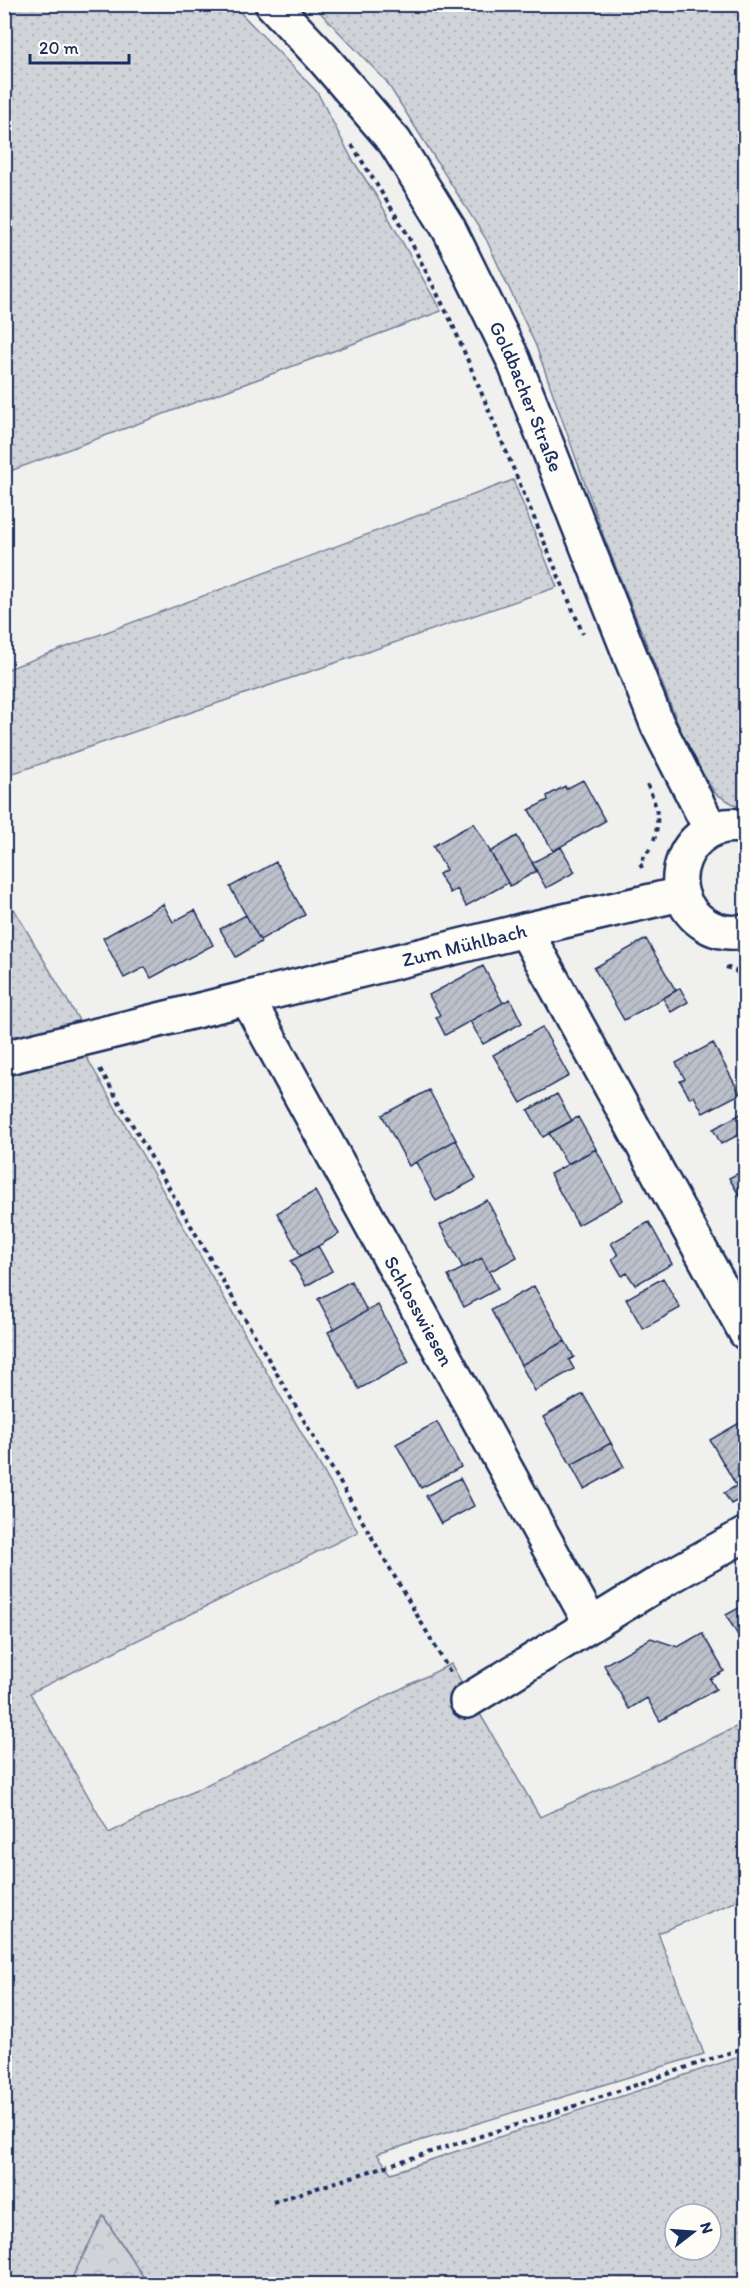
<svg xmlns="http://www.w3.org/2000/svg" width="750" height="2289" font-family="Itim,sans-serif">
  <defs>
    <pattern id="grass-dots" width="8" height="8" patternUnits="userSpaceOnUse" patternTransform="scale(1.5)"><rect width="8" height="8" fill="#d0d3d8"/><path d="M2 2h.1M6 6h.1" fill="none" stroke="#b2b5bc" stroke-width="1.8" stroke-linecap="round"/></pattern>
    <pattern id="forest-crowns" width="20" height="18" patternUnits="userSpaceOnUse" patternTransform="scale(1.5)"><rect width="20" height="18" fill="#d0d3d8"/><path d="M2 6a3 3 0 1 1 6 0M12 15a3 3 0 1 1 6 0" fill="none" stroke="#b2b5bc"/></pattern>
    <pattern id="building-hatch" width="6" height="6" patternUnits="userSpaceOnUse" patternTransform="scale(1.5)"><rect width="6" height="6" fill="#bbc0ca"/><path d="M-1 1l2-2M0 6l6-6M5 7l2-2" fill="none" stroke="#a0a5b0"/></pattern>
  </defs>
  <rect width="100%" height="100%" fill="#f0f0ee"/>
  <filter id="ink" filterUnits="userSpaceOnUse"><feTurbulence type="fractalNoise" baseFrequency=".0167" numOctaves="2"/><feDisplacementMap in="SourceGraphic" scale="12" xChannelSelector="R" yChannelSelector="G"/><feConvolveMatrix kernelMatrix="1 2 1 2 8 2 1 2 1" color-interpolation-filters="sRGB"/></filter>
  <g filter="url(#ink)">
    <path fill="url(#grass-dots)" stroke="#76819b" stroke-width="1.5" fill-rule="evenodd" d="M5,4l228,1 84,87 35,67 25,38 64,114 -436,162z
      M730,4l15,12v795l-29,-17 -23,-33 -89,-224 -68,-191 -50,-107 -100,-158 -73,-76z
      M513,480l44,107 -552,189v-106z
      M14,909l66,113 -75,23 -1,-133z
      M79,1044l279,488 -328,161 79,140 342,-169 89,153 205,-94v175l-87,35 46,121 -327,100 14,19 354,-118v229h-597l-44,-67 -35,67h-64v-1217zM675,2214h36v36h-36z"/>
    <path fill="url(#forest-crowns)" stroke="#76819b" stroke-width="1.5" d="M103,2216l45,68h-79z"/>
    <path fill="url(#building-hatch)" stroke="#1b2f5e" stroke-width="1.5" d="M583,780l22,41 -52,30 -24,-41 19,-10 -1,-4 18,-10 1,3z
      M474,823l34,60 -42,23 -9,-17 -7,4 -11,-19 7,-4 -13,-24z
      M517,836l20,35 -27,15 -20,-34z
      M561,847l14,25 -29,16 -14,-25z
      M276,862l29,53 -45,25 -30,-53z
      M163,904l10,18 22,-12 18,35 -62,33 -6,-11 -21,11 -21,-40z
      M246,915l15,27 -25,15 -16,-28z
      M646,939l30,52 -52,29 -30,-52z
      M483,966l20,37 -58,32 -9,-18 4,-2 -11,-20z
      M680,988l8,14 -17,10 -8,-14z
      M510,999l12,24 -39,21 -13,-23z
      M542,1027l27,49 -48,27 -28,-48z
      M713,1043l27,51 -37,19 -9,-17 -4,2 -10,-17 5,-2 -9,-16z
      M429,1090l27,50 -47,26 -27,-51z
      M557,1094l15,27 -29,16 -15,-27z
      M746,1111v20l-25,13 -8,-15z
      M578,1117l18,32 -29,15 -18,-31z
      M456,1140l20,39 -40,22 -20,-39z
      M596,1149l27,51 -45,25 -28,-51z
      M746,1169v38l-17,-29z
      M315,1191l24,43 -38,22 -24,-43z
      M487,1200l30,57 -28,15 -7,-14 -19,10 -23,-43z
      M649,1222l23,42 -37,21 -8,-12 -5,3 -10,-17 6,-4 -7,-12z
      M318,1246l14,25 -26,15 -15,-25z
      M482,1258l16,31 -34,18 -16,-31z
      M663,1278l17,30 -37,21 -17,-30z
      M351,1281l16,30 -33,18 -16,-30z
      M534,1286l31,55 -44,24 -30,-55z
      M378,1305l31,57 -50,27 -31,-57z
      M565,1341l9,16 -5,3 5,9 -39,22 -14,-26z
      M583,1394l28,49 -40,22 -28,-48z
      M746,1416v64l-10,5 -26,-45 33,-19 -2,-2z
      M437,1422l24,45 -40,21 -25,-44z
      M611,1443l13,24 -40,22 -13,-24z
      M460,1478l14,28 -33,18 -15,-28z
      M746,1480v16l-15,8 -7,-11z
      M746,1604v45l-20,-34z
      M702,1633l22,38 -14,8 6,10 -56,32 -13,-23 -18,11 -25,-44 47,-27 27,9z"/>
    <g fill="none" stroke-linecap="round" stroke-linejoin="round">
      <g stroke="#1b2f5e" stroke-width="38">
        <g id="minor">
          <path id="s1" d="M272,4l50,53 73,85 54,87 64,130 145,367 53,104"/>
          <path d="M746,827c-60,-13 -92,66 -40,98 11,7 26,9 40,6"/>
          <path d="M525,930l221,403"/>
          <path id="s2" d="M247,998l344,626"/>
          <path id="s3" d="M4,1058l521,-128 156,-36"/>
          <path d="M467,1701l195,-120 84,-47"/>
        </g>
      </g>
      <path stroke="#1b2f5e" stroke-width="4" stroke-dasharray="4.5 4.5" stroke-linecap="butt" d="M352,145l54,87 46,91 131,311
        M647,784c9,20 14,34 7,56
        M642,868l-2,-5 10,-14
        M726,967l10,4 10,16
        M100,1069l350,603
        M273,2202l296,-94 177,-61"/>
      <use href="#minor" stroke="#fdfcf7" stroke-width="33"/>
    </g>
  </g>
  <g text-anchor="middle" stroke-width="5" stroke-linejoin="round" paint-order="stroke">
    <g font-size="20" fill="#1b2f5e" stroke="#fdfcf7">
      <text dy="7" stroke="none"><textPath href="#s1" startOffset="472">Goldbacher Straße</textPath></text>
      <text dy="7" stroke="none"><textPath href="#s3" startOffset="474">Zum Mühlbach</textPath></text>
      <text dy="7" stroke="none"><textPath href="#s2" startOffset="357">Schlosswiesen</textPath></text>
    </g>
  </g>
  <rect width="750" height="2289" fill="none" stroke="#fdfcf7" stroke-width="24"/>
  <rect x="12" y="12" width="726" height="2265" fill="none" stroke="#1b2f5e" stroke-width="2" filter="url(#ink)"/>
  <g transform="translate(693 2232) rotate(73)"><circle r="28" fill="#fdfcf7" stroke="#a3aaba" stroke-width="1.5"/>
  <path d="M0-4.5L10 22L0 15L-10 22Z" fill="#1b2f5e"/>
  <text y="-9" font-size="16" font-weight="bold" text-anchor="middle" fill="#1b2f5e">N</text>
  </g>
  <path d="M30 54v9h99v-9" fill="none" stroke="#1b2f5e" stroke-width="3"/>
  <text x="39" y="54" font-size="18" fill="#1b2f5e" stroke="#fdfcf7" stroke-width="4.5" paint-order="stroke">20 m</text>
</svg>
